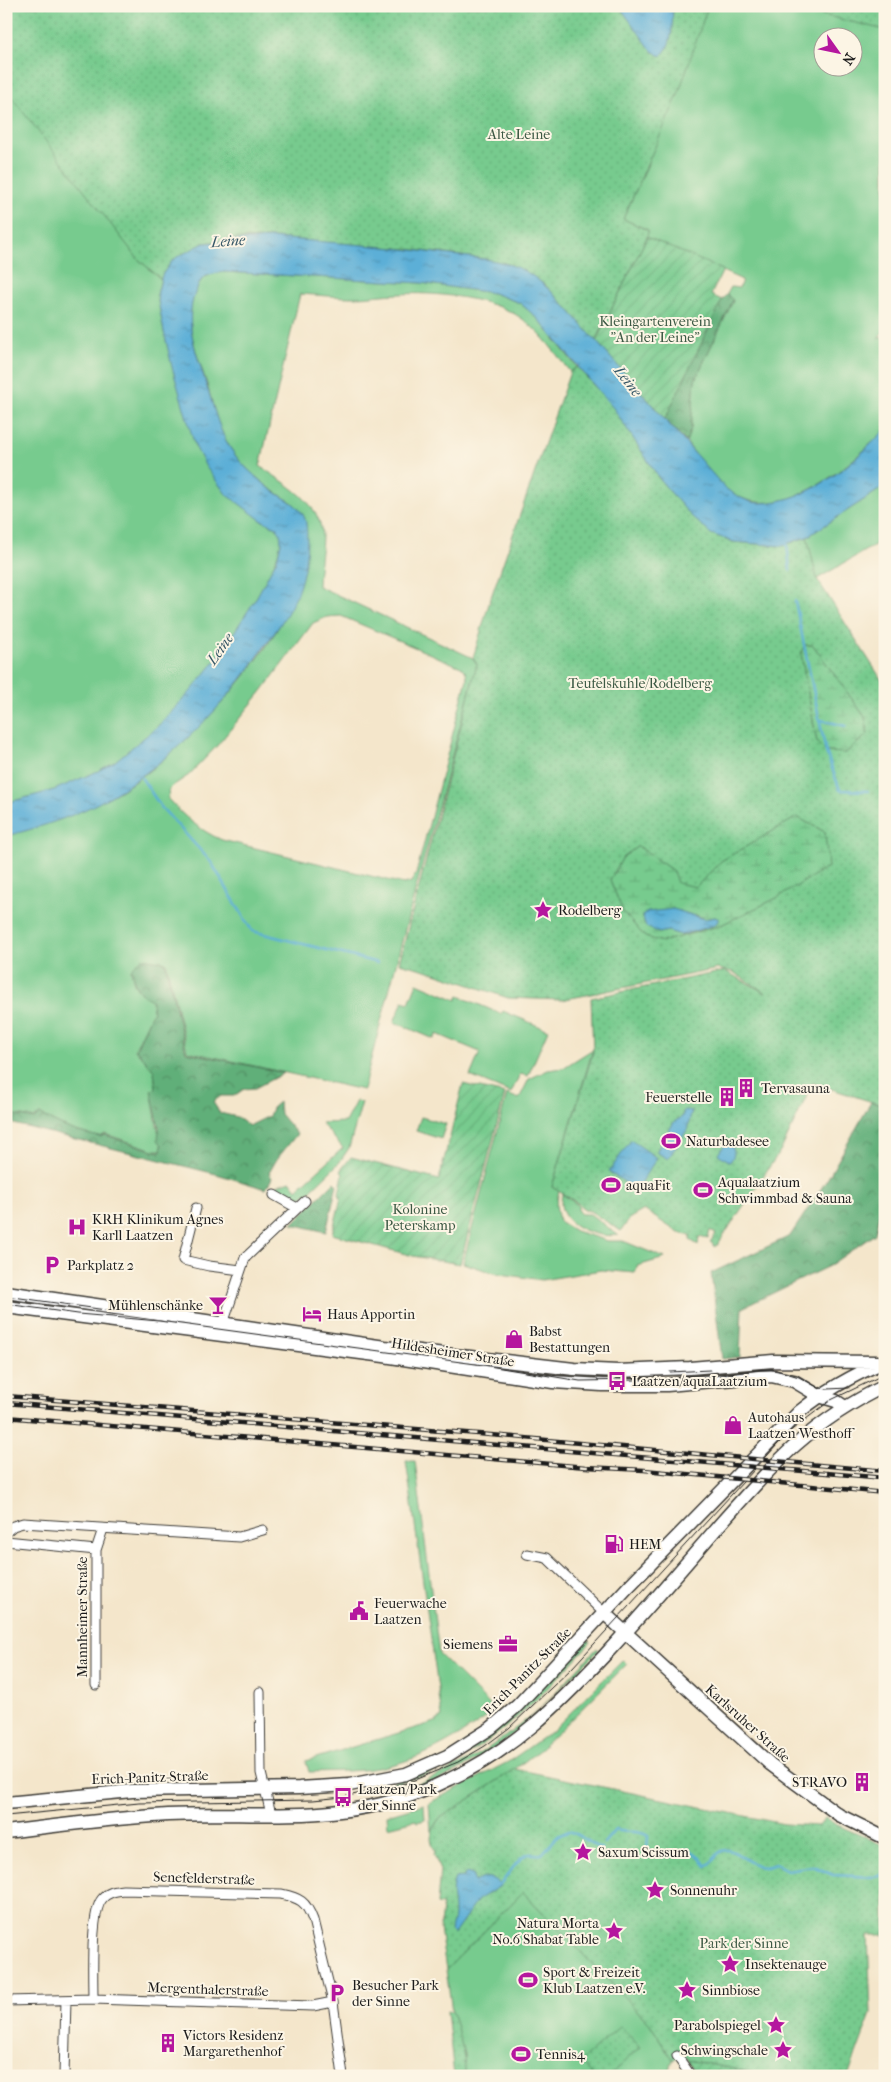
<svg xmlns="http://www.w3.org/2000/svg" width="891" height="2082" font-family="'IM FELL French Canon',serif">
  <defs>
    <pattern id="forest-crowns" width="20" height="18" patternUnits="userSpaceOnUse" patternTransform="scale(1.25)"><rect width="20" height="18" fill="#61af79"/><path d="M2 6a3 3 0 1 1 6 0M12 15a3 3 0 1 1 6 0" fill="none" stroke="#4f8e62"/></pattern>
    <pattern id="wetland-marsh" width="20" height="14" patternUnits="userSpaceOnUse" patternTransform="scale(1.25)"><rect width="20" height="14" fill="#77cb8e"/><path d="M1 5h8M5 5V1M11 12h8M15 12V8" fill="none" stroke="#66ae7a"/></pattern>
    <pattern id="park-dots" width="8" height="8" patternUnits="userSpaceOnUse" patternTransform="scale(1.25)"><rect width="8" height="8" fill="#77cb8e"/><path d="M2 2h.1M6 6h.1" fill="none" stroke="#66ae7a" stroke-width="1.8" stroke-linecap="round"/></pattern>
    <pattern id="garden-furrows" width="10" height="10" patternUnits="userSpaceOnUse" patternTransform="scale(1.25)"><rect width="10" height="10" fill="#77cb8e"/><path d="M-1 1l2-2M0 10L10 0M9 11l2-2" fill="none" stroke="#66ae7a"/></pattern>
    <pattern id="water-ripples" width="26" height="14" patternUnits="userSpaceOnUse" patternTransform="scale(1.25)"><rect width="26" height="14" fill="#5cafd7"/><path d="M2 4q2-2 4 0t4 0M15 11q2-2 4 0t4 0" fill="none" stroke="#4b8eae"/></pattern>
  </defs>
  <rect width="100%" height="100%" fill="#fcf5e5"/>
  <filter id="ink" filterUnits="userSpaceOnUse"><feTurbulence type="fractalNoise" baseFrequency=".02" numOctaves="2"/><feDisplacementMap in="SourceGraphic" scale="10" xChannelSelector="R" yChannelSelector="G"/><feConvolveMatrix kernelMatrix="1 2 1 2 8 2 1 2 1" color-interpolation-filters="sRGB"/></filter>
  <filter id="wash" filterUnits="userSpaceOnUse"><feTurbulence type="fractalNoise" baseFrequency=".0096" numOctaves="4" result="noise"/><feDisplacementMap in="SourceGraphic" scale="20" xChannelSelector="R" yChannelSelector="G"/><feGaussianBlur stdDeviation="1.12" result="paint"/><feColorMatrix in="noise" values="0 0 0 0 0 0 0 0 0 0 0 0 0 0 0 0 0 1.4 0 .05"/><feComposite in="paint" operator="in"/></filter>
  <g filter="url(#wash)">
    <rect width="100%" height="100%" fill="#f4e6cb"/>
    <path fill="#77cb8e" stroke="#4a7455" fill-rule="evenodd" d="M6,6l560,270 -428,-17 23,20 -4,16 7,37 97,188c6,3 15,5 19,12 12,25 -70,138 -89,160 -22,25 -48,49 -75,69 -32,23 -73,33 -110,42z
      M609,6h276v324l-7,9 7,-3v94c-37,37 -106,100 -159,59 -16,-12 -28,-32 -40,-47l5,-14 4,-48 38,-79 -6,-7 4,-7 8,1 3,-8 -95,-43 1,-7 -25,-11 25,-55zM824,38h30v30h-30z
      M224,272l197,11 72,10 27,10 17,15 40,49 -7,5c-16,-21 -35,-48 -59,-60 -30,-15 -78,-20 -112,-18 -15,0 -30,3 -46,3 -17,0 -35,-2 -53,-3l-40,172c25,18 61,35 62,70 0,16 -4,33 -4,50l155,72 4,6 -61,224 -53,202 -176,-39 -21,-89 -24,-4 -11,12c3,15 5,24 21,29l1,12 -18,38 19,22 2,18 -5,1c2,10 8,51 11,55l-1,5h-7l-49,-16 -5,3c-22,-4 -41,-11 -60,-23l-6,4 -28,-5v-277c24,-6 46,-16 68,-25 12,-4 24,-8 35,-14 69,-35 187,-160 196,-238 1,-12 -9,-42 -12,-56 -22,-13 -42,-27 -58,-48 -16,-21 -21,-46 -28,-71 -10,-30 -24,-60 -12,-92 2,-4 4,-10 8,-13 5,-5 14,-6 21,-7zM341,616l120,51 5,5 1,7 -51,195 -5,8 -7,2 -182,-44c-21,-9 -38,-23 -54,-41l1,-9 5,-5 15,-10 27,-28 46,-56 51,-68 14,-6z
      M885,486v53l-68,40 -10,-42z
      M417,983l40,17 2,-4 42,18 2,-3 45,19 -20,46 -8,-2 -9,19 -41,-17 10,-24 -43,-18 -3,5 -40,-17 9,-21 6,2z
      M593,1049l-41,138 7,4 -3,14 3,16 16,10 33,10h15l42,17 -28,8 -2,7 -34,-3 -59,10 -48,-7 -31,-10 44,-169 12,5 10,-20 19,-9 15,-2z
      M356,1101l6,1 -13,46 -10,15 -31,30 -7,4h-5l-20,-5 1,-7 14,-4 6,8 46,-41 -22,-25 24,-1z
      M421,1117l25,7 -5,15 -25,-8z
      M562,1194l16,11v6l3,3h9l28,21c-16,3 -46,-5 -54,-21 -4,-7 -3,-13 -2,-20z
      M406,1461h9l24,193 57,57c-35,24 -67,46 -109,55 -22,6 -54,5 -78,6l-3,-11 129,-39 7,-5z
      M586,1639l5,3c-47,51 -97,107 -164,132 -14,5 -29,8 -44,12l81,-34z
      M597,1648l2,2 -59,59z
      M623,1660l4,4 -85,84 -27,21 -76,50 -8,12 -2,-28 79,-41 44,-31z
      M539,1709c-29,31 -59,51 -98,70 -17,8 -37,12 -55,19l-1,-4c61,-16 107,-44 154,-85z
      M424,1804l1,16 -8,2 -1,-2 -28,7 -1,-12z
      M523,1891l127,133 23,36 -5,16h-203l-1,-22 -12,-43 -6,-41z"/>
    <path fill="url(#forest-crowns)" stroke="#3e664a" d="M727,294l6,6 -38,80 -4,48 -5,14 -21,-23 57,-119z
      M142,958l23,4 21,90 98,21 -29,15 -11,1 -10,7h-13l-8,6 7,11 17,4 12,9 20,-10 3,-8 7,-6 1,12 17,20 -20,25 -8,14 3,5 -6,11 -46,-14 -214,-53v-9l28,6 6,-5c19,12 38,19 60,23l5,-2 49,16h7l1,-6 -4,-5 1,-13 -8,-37 5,-1 -2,-18 -18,-22 17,-38 -1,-11c-16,-7 -17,-15 -21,-31z
      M871,1102l14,4v81l-10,47 -46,32 -87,42 -2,49 -18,2 -11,-86 79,-37 38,-58z
      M334,1182l3,3 -11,47 -34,-8z"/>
    <path fill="url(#wetland-marsh)" stroke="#4a7455" fill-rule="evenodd" d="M803,645h10l52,72 3,17 -22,19 -20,-1 -9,-9 -16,-89z
      M797,817l28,15 4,35 -52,31 -58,28 -57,16 -17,-5 -22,-25 -13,-32 13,-23 15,-11 58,41 25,-26zM696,915l9,4 10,-2v8l-33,10 -14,-4z"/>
    <path fill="url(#park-dots)" stroke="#4a7455" fill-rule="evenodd" d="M6,6h702l-30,89 -55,124 25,11 -1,7 -51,104 -52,-57 -33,-19 -26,-6 -78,-10 -135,-11 -40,1 -28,4 -33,19 -10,17 -23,-20 -132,-169z
      M786,6h99v24z
      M577,367l38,42 46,72 29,34 44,27 47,4 26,-9 10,42 68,106v421l-72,-23 -31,65 -66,99 -6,-5 6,-8 -6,-4 -2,9 -9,-2 -1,8 -8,-5 1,-4 -12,-3 -35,-23 -14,8 -9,13 -31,-20 -6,-1 -5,-6 -27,-17 41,-135 -2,-54 134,-27 41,22 -33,-21 -15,-3 -157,31 -53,-2 -82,-28 -27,-7 78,-299 -4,-6 17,-58 80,-228zM804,645h9l52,72 3,17 -22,19 -20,-1 -9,-9 -16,-89zM797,817l28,15 3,35 -51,31 -58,28 -57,16 -17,-5 -22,-25 -13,-32 13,-23 15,-11 35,25 4,12 19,4 25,-26z
      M515,1769l269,55 35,2 6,-8 10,6 50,22v89h-17l3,79 -23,62h-76l-85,-16 -5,-7 -9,7 -23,-36 -127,-132 -77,78 -6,-42 2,-23 -5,-1 3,-34 -6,-16 2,-3c-9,-11 -4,-21 3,-32z
      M447,2011h5c6,21 14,43 13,65h-11z
      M620,2026l20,21 -31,29h-16l-13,-14z"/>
    <path fill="url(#garden-furrows)" stroke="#4a7455" d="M647,237l76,33 -12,25 11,5 -57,119 -69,-78z
      M463,1084l42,10 -45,170 -47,-8 -81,-22 9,-36 -2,-4 4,-20 -3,-3 11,-14 88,23z
      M687,2060l85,16h-75z"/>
    <path fill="url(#water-ripples)" stroke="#3c667a" d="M619,6h54c-1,17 1,38 -12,50l-9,-5z
      M271,238c58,4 115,8 172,16 22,3 47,4 68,11 24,8 40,26 57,44l157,179c10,7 23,15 35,15 50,-1 92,-39 125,-73v56l-78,51 -26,9 -47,-4 -23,-8 -21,-19 -29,-34 -47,-72 -77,-91 -17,-15 -27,-10 -72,-10 -197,-11c-7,1 -16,2 -22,7 -3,4 -5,10 -7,14 -12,32 3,63 12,94 8,23 12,47 28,68 9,12 21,22 33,32 13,11 35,17 38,36 3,23 -1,51 -10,73 -8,19 -21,36 -33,53 -40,59 -90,110 -152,147 -32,19 -69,31 -105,40v-33l48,-13 44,-19 16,-9 43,-35 35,-37 24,-30 39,-60 22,-41 4,-16 -1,-10 -4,-6 -15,-7 -35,-26 -20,-27 -11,-21 -23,-79 -8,-35 -7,-37 5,-20 9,-13 6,-5 27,-14z
      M673,909l32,10 10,-2 4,2 -4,6 -34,10 -13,-4 -9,2 -13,-6 -4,-12 6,-3z
      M684,1110l8,1 -5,19 -19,29 -12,-7 18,-30 8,-5z
      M631,1140l26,18 -21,31 -27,-17z
      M726,1143l5,2c5,6 3,11 -1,17l-12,-8z
      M466,1873l7,2 1,7c10,-5 16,-7 26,2v2l-22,14 -24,34 -3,-2c0,-6 3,-11 3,-17 1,-13 -5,-23 1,-37l8,-1z"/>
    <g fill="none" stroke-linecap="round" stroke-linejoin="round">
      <path stroke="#5cafd7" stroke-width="2.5" d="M787,544l3,26
        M795,601l31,151 14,38 28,1
        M821,720l25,6
        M141,777l20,30 50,55 41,69 126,32
        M604,1843l11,-13c12,4 23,-1 33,6l-1,12 5,6 5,2 7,-3 4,2 21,-6 11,8 6,9 5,-3c17,-31 32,3 53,4 4,0 8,-2 12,-3l11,6 26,-4 20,9 41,2 6,-1 5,-4
        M500,1884c9,-8 18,-28 29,-30 4,-1 8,1 13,0l16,-18 11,-5c11,5 21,11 31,18l1,-1"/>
    </g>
  </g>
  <g filter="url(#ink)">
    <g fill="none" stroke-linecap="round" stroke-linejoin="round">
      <g stroke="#3c3a36" stroke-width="11">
        <path id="street" d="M274,1195l23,13
          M196,1208l-13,52 26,6 32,4
          M223,1328l2,-10 20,-60 60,-57
          M6,1532l7,-6 10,-3 216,14 24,-7
          M6,1541l90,9
          M527,1554l20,4 57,55
          M96,1685v-135l7,-21
          M260,1692l1,81 10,41
          M93,1999c0,-21 -3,-86 9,-100 6,-7 13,-8 21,-9l158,4c19,4 25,7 32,26l20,82
          M6,2001l87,-2 220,7 20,-4 10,74
          M677,2056l14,20
          M64,2076l2,-76"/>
      </g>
      <g stroke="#3c3a36" stroke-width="15">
        <path id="secondary" d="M6,1292l379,55 189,22 44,2 72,-3 83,-7 105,1
          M6,1307l378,49 169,26 49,3h65l104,-9 23,5 25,15 17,5 9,6
          M604,1613l166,151 69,51 46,23
          M6,1803l126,-12 167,-3 50,-3 57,-11 41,-18 44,-28 26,-22 112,-120 170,-174c27,-22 54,-37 85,-50
          M6,1832c54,-7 108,-14 162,-17 57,-3 115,3 172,-4 38,-4 76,-15 110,-32 62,-28 108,-74 154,-123 41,-44 79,-89 118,-134 51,-58 91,-102 163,-136"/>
      </g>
      <use href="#street" stroke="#fff" stroke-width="9"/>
      <use href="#secondary" stroke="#fff" stroke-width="12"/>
      <path stroke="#1c1c1c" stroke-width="1" d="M6,1296l100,14
        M6,1304l72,10 81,7 324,44 97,16 110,-2 69,-9h17l23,7 20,11 9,1 21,-1
        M670,1372l40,-2
        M6,1816l133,-13 174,-3 30,-3 64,-14 51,-21 27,-16 24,-18 63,-60 217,-236 42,-32 54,-26"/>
      <g stroke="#1c1c1c" stroke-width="4.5">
        <path id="rail" d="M6,1396l497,40 382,35
          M6,1403l879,75
          M6,1417l580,50 58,3 241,23"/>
      </g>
      <use href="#rail" stroke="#fcf5e5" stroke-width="2.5" stroke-dasharray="8" stroke-linecap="butt"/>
    </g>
  </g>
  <defs>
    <g id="sight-bare" transform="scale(1.5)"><path d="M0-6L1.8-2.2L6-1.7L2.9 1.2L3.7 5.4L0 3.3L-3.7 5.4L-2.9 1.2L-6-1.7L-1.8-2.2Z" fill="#b5179e" stroke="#fcf5e5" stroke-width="2.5" paint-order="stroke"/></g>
    <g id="building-bare" transform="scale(1.5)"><path d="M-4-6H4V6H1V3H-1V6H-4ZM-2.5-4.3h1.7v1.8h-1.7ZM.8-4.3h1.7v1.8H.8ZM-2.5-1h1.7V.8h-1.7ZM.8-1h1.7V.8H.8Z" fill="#b5179e" stroke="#fcf5e5" stroke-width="2.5" paint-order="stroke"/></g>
    <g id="stadium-bare" transform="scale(1.5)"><path d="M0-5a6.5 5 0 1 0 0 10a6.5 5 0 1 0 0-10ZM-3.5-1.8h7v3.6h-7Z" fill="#b5179e" stroke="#fcf5e5" stroke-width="2.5" paint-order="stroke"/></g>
    <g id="hospital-bare" transform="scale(1.5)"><path d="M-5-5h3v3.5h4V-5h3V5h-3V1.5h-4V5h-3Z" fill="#b5179e" stroke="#fcf5e5" stroke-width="2.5" paint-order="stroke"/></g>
    <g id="parking-bare" transform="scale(1.5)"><path d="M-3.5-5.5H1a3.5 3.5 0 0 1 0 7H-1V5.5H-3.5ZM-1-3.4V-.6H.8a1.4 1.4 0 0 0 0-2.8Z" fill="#b5179e" stroke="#fcf5e5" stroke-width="2.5" paint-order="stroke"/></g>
    <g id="bar-bare" transform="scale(1.5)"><path d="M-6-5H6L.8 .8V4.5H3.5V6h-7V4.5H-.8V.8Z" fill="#b5179e" stroke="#fcf5e5" stroke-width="2.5" paint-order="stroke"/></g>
    <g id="hotel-bare" transform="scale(1.5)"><path d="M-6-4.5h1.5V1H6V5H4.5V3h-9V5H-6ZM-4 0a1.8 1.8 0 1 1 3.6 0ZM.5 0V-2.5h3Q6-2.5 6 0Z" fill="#b5179e" stroke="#fcf5e5" stroke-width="2.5" paint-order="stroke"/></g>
    <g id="shop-bare" transform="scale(1.5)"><path d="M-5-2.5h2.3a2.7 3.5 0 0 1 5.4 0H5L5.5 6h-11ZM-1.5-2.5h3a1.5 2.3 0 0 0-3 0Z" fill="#b5179e" stroke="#fcf5e5" stroke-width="2.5" paint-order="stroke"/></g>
    <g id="bus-bare" transform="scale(1.5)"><path d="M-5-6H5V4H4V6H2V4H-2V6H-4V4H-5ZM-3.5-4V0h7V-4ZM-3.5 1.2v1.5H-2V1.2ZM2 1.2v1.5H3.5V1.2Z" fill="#b5179e" stroke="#fcf5e5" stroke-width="2.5" paint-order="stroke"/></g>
    <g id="fuel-bare" transform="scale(1.5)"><path d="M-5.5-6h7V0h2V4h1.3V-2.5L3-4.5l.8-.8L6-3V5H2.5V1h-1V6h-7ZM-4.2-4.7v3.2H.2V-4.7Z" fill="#b5179e" stroke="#fcf5e5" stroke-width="2.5" paint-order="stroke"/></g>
    <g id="civic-bare" transform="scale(1.5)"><path d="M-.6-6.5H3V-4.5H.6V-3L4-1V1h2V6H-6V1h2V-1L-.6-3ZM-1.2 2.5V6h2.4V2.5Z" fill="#b5179e" stroke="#fcf5e5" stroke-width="2.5" paint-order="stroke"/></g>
    <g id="office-bare" transform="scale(1.5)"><path d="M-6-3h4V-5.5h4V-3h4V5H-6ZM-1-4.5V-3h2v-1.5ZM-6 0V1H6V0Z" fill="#b5179e" stroke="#fcf5e5" stroke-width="2.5" paint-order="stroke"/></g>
  </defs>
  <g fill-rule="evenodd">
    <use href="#sight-bare" x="543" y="910"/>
    <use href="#building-bare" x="746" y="1088"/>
    <use href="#building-bare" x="727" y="1097"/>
    <use href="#stadium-bare" x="671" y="1141"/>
    <use href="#stadium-bare" x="611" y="1185"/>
    <use href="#stadium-bare" x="703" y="1190"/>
    <use href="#hospital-bare" x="77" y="1227"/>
    <use href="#parking-bare" x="52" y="1265"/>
    <use href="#bar-bare" x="218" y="1305"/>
    <use href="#hotel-bare" x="312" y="1314"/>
    <use href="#shop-bare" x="514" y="1339"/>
    <use href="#bus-bare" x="617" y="1381"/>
    <use href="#shop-bare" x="733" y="1425"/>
    <use href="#fuel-bare" x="614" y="1544"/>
    <use href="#civic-bare" x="359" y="1611"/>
    <use href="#office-bare" x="508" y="1644"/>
    <use href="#building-bare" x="862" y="1782"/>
    <use href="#bus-bare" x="343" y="1797"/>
    <use href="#sight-bare" x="583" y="1852"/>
    <use href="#sight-bare" x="655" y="1890"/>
    <use href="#sight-bare" x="614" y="1931"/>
    <use href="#sight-bare" x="730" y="1964"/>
    <use href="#stadium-bare" x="528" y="1980"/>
    <use href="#sight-bare" x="687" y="1990"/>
    <use href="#parking-bare" x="337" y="1993"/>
    <use href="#sight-bare" x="776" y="2025"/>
    <use href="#building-bare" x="168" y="2043"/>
    <use href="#sight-bare" x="783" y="2050"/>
    <use href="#stadium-bare" x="521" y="2054"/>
  </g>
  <g text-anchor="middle" stroke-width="4" stroke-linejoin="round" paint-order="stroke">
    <g font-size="14" fill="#3c5944" stroke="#fcf5e5">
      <text x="519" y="139">Alte Leine</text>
      <text x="655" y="326">Kleingartenverein<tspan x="655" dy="16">"An der Leine"</tspan></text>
      <text x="640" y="688">Teufelskuhle/Rodelberg</text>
      <text x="420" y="1214">Kolonine<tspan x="420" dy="16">Peterskamp</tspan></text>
      <text x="744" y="1948">Park der Sinne</text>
    </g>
    <g font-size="14" fill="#1c1c1c" stroke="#fcf5e5" text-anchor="start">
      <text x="558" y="915">Rodelberg</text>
      <text x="761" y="1093">Tervasauna</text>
      <text x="712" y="1102" text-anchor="end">Feuerstelle</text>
      <text x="686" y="1146">Naturbadesee</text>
      <text x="718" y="1187">Aqualaatzium<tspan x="718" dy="16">Schwimmbad &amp; Sauna</tspan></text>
      <text x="626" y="1190">aquaFit</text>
      <text x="92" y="1224">KRH Klinikum Agnes<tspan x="92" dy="16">Karll Laatzen</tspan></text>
      <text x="67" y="1270">Parkplatz 2</text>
      <text x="203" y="1310" text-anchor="end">Mühlenschänke</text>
      <text x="327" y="1319">Haus Apportin</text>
      <text x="529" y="1336">Babst<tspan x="529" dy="16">Bestattungen</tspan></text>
      <text x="632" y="1386">Laatzen/aquaLaatzium</text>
      <text x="748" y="1422">Autohaus<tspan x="748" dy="16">Laatzen Westhoff</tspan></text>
      <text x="629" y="1549">HEM</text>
      <text x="374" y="1608">Feuerwache<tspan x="374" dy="16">Laatzen</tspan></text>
      <text x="493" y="1649" text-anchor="end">Siemens</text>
      <text x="847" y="1787" text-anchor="end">STRAVO</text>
      <text x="358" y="1794">Laatzen/Park<tspan x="358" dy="16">der Sinne</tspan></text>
      <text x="598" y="1857">Saxum Scissum</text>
      <text x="670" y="1895">Sonnenuhr</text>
      <text x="599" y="1928" text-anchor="end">Natura Morta<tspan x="599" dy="16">No.6 Shabat Table</tspan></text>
      <text x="745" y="1969">Insektenauge</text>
      <text x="543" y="1977">Sport &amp; Freizeit<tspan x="543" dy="16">Klub Laatzen e.V.</tspan></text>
      <text x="352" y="1990">Besucher Park<tspan x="352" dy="16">der Sinne</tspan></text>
      <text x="702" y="1995">Sinnbiose</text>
      <text x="761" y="2030" text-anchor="end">Parabolspiegel</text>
      <text x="183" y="2040">Victors Residenz<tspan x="183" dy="16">Margarethenhof</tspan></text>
      <text x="768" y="2055" text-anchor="end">Schwingschale</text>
      <text x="536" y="2059">Tennis4</text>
    </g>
    <g font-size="14" fill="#1c1c1c" stroke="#fcf5e5">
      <text transform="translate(453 1352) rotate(9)" y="5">Hildesheimer Straße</text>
      <text transform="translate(82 1617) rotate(-90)" y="5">Mannheimer Straße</text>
      <text transform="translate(527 1671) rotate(-45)" y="5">Erich-Panitz-Straße</text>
      <text transform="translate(748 1723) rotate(42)" y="5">Karlsruher Straße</text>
      <text transform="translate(150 1777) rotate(-2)" y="5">Erich-Panitz-Straße</text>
      <text transform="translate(204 1878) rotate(2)" y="5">Senefelderstraße</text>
      <text transform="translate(208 1989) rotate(2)" y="5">Mergenthalerstraße</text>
    </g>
    <g font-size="15" font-style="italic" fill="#365767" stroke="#fcf5e5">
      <text transform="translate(228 241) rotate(-4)" y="5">Leine</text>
      <text transform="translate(628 381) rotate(52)" y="5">Leine</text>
      <text transform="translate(220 649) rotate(-55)" y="5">Leine</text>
    </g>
  </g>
  <rect width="891" height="2082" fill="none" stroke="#fcf5e5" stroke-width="25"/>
  <g transform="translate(838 52) rotate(123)"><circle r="24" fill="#fcf5e5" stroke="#a29e95"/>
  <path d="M0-4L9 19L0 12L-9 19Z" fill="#b5179e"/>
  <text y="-8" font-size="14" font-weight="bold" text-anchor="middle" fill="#1c1c1c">N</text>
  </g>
</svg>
